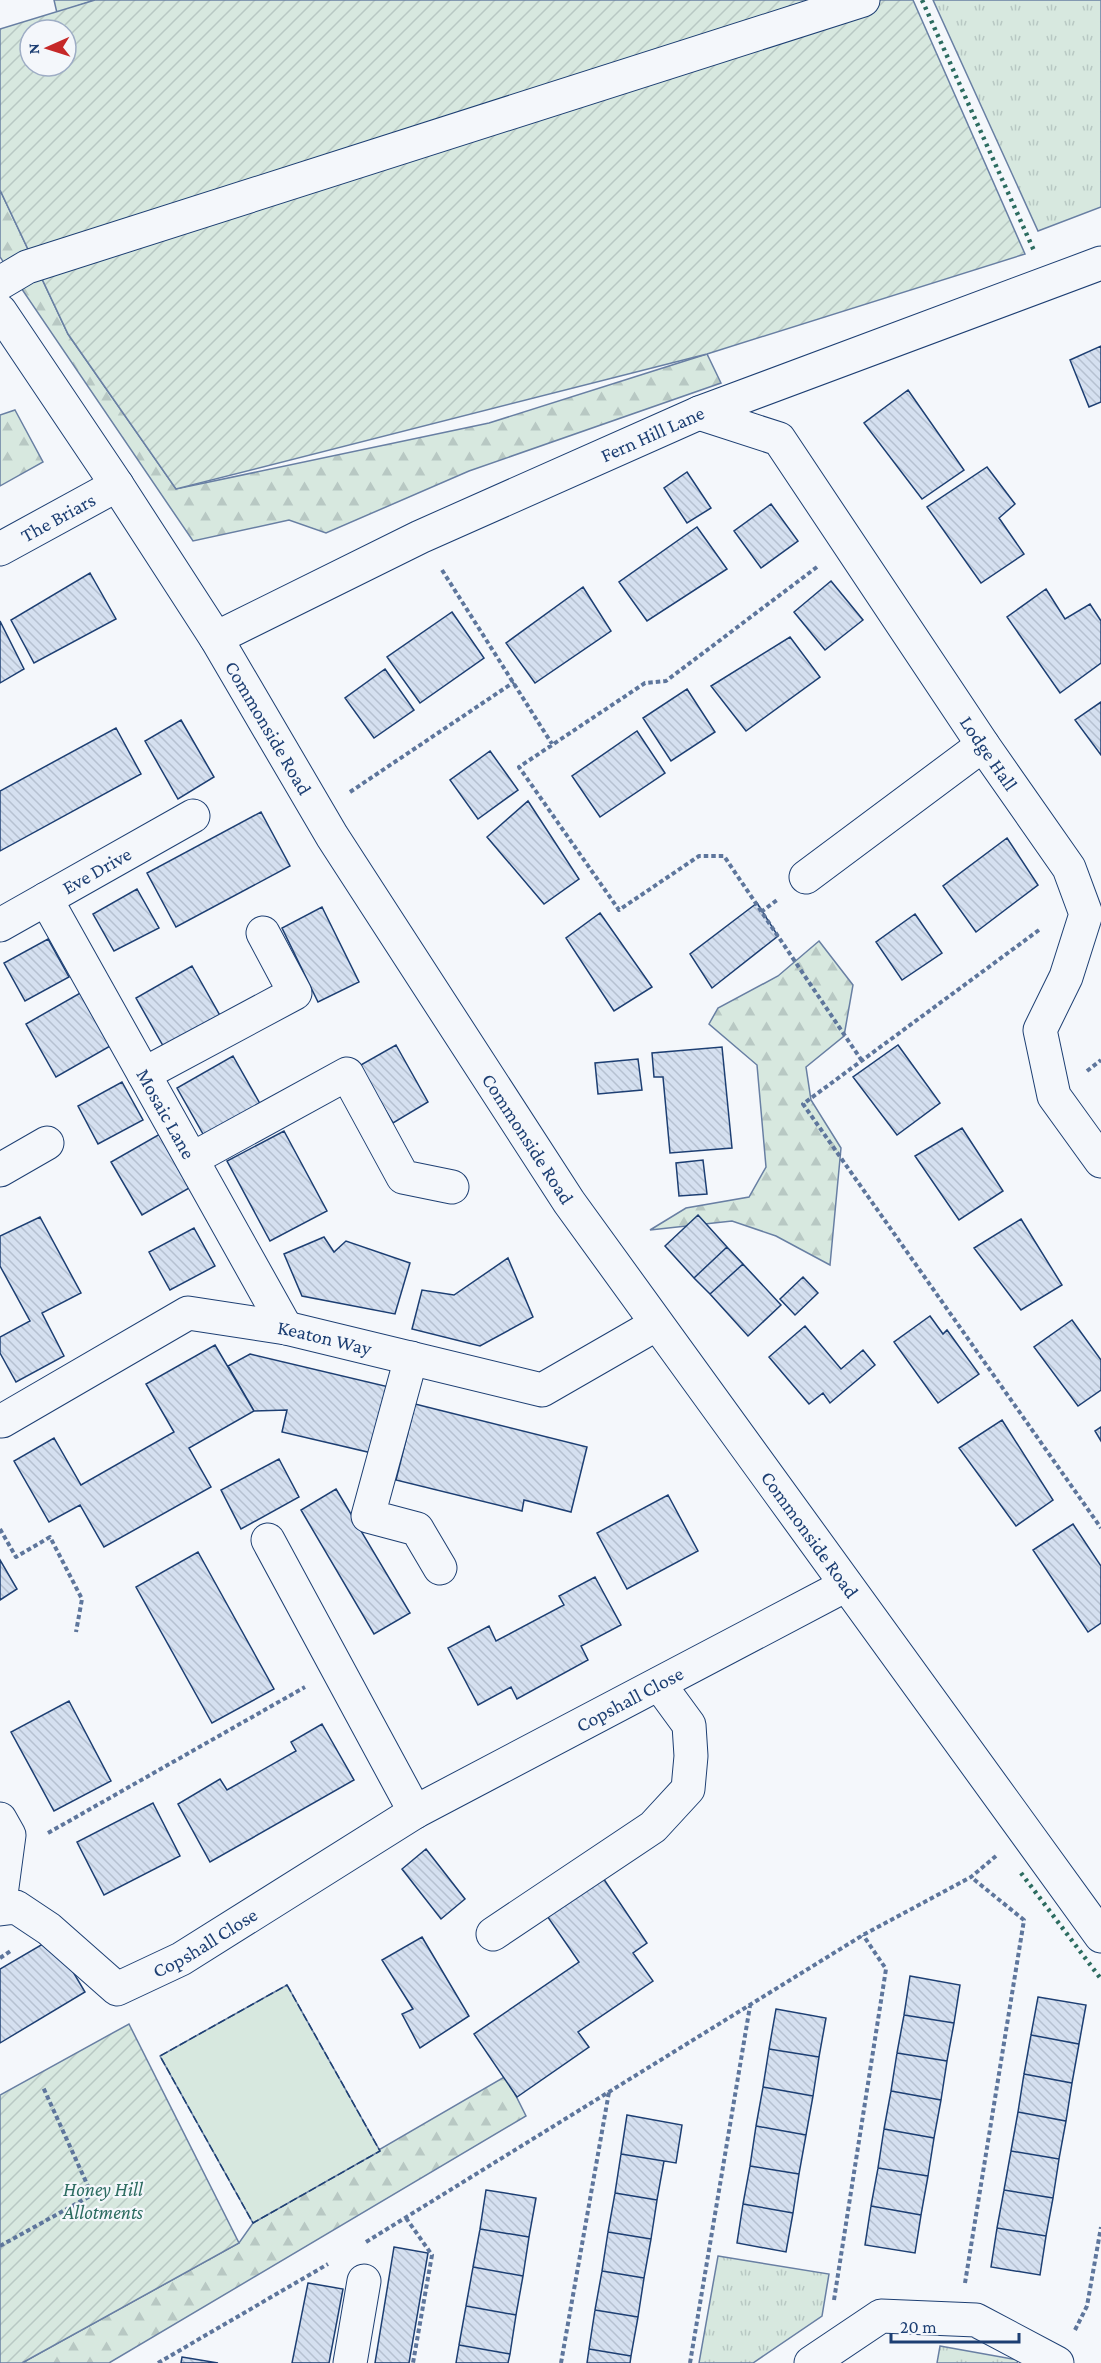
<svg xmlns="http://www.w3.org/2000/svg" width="1101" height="2363" font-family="'Crimson Pro',serif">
  <defs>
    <pattern id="grass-tufts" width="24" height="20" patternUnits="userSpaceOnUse" patternTransform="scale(1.5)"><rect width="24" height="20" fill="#d7e8df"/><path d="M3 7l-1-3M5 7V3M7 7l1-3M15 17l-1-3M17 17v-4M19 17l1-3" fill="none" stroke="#b8c8c3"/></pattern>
    <pattern id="forest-firs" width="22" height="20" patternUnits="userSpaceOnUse" patternTransform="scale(1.5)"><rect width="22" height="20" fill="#d7e8df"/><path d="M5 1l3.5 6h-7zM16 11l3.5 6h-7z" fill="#b8c8c3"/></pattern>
    <pattern id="garden-furrows" width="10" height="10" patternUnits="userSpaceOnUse" patternTransform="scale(1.5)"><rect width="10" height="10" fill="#d7e8df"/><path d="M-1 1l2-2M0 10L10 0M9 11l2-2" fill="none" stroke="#b8c8c3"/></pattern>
    <pattern id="building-back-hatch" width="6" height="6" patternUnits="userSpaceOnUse" patternTransform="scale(1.5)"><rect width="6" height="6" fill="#d5e0f0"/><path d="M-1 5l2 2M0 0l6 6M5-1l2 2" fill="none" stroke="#b6c1d1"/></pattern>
  </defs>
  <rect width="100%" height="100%" fill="#f4f7fb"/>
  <path fill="url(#grass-tufts)" stroke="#687fa3" stroke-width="1.5" d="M54,0h41l-38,13z
    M933,0h168v207l-63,24z
    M718,2256l111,18 -7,42 -69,47h-54z
    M940,2346l78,14 -1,3h-80z"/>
  <path fill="url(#forest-firs)" stroke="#687fa3" stroke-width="1.5" d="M0,190l68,144 108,155 313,-66 218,-69 14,29 -252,88 -143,62 -37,-13 -96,21 -193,-284z
    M15,410l28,52 -43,24v-71z
    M819,941l34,44 -9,51 -38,31 5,33 30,48 -11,117 -54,-29 -44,-15 -82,9 36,-22 63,-11 17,-30 -9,-102 -48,-41 9,-16 60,-32z
    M506,2076l20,40 -417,247h-87l217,-120 14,-20z"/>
  <path fill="#d7e8df" stroke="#687fa3" stroke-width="1.5" d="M287,1985l93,166 -127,72 -93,-167z"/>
  <path fill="url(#garden-furrows)" stroke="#687fa3" stroke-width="1.5" fill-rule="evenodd" d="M95,0h818l112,254 -318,100 -531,135 -108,-155 -68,-144v-161zM30,30h36v36h-36z
    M129,2024l110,219 -217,120h-22v-268z"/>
  <path fill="url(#building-back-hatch)" stroke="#1d3f73" stroke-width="1.5" d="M1101,346v56l-12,5 -19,-47z
    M908,390l56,80 -42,29 -58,-76z
    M987,467l28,37 -16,14 25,36 -43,29 -54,-76z
    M687,472l24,36 -24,15 -23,-35z
    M771,504l27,37 -37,27 -27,-37z
    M697,527l30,42 -80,52 -28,-39z
    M90,573l26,46 -82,44 -23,-43z
    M831,581l32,39 -38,30 -31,-38z
    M583,587l28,44 -76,52 -29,-40z
    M1046,589l19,30 25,-15 11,17v42l-41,30 -53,-76z
    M452,612l32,46 -64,45 -33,-46z
    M0,621l24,48 -24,14z
    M790,637l30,40 -74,54 -35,-45z
    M385,669l29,41 -40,28 -29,-40z
    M687,689l28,43 -44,29 -28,-43z
    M1101,702v53l-26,-35z
    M181,720l33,57 -36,22 -33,-58z
    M116,728l25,46 -141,77v-60z
    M637,731l28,42 -65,44 -28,-41z
    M490,751l28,39 -40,29 -28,-39z
    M528,801l51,78 -35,25 -57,-67z
    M261,812l29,54 -114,61 -29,-54z
    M1007,838l31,47 -62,47 -33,-46z
    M137,889l22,39 -45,23 -21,-37z
    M757,903l21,33 -66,52 -22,-34z
    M322,907l37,75 -41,20 -36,-74z
    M600,913l52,74 -38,24 -48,-73z
    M915,914l27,39 -40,27 -26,-38z
    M48,939l21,38 -44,24 -21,-38z
    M192,966l30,53 -56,32 -30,-53z
    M82,992l30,53 -56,32 -30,-53z
    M396,1045l32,57 -35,21 -34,-57z
    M898,1045l42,58 -43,32 -44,-58z
    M722,1047l10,101 -62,5 -7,-76h-9l-2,-24z
    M233,1056l30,53 -56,32 -30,-53z
    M638,1059l4,31 -44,4 -3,-31z
    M122,1082l21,38 -45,24 -20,-38z
    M962,1128l41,63 -44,29 -44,-64z
    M167,1130l31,53 -56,32 -31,-53z
    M284,1131l43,80 -57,30 -43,-80z
    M703,1160l4,34 -28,2 -3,-33z
    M698,1215l29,32 -33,31 -29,-32z
    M40,1217l41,76 -39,20 22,43 -48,26 -16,-29v-16l30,-16 -30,-55v-30z
    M1021,1219l41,66 -41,25 -47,-62z
    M194,1228l21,38 -45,24 -21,-38z
    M324,1237l10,15 12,-11 64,22 -15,51 -93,-18 -18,-42z
    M727,1247l16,17 -33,30 -16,-16z
    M508,1258l25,59 -53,29 -68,-17 10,-39 32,5z
    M743,1264l38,41 -33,31 -38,-42z
    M803,1277l15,16 -23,22 -15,-16z
    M930,1316l13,18 4,-4 32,44 -41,29 -44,-61z
    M1072,1320l29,40v30l-23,16 -44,-59z
    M805,1326l36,43 22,-19 12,15 -45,38 -7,-10 -14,11 -40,-47z
    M215,1345l39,66 -65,37 22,39 -107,60 -24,-42 -31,17 -35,-61 40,-23 27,47 93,-53 -28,-48z
    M250,1354l139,33 -17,66 -90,-21 5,-22 -33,1 -26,-45z
    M415,1404l172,43 -16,65 -47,-12 -2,11 -126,-31z
    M1002,1420l51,80 -37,26 -57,-78z
    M1101,1427v14l-6,-10z
    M279,1459l20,38 -58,32 -20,-39z
    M336,1489l74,124 -36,21 -73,-124z
    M668,1495l30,56 -71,38 -30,-56z
    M1073,1524l28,42v57l-13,9 -55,-82z
    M198,1552l76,137 -62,34 -76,-136z
    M0,1560l17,29 -17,11z
    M595,1577l26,48 -40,21 7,14 -71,39 -6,-12 -33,18 -30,-57 41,-22 7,15 68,-36 -5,-9z
    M69,1701l42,80 -57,30 -43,-79z
    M322,1724l32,56 -144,82 -32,-58 42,-25 7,11 69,-39 -5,-9z
    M153,1803l27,53 -76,39 -27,-53z
    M426,1849l39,50 -24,20 -39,-50z
    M601,1875l46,68 -14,10 20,28 -75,51 11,15 -72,50 -43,-63 105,-72 -34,-49z
    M422,1937l47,79 -49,32 -18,-34 11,-5 -31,-49z
    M53,1938l32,54 -85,51v-74z
    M910,1976l50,9 -6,38 -50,-8z
    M1038,1997l48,8 -7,39 -48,-9z
    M776,2009l50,9 -7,39 -50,-8z
    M904,2015l50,8 -7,38 -50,-8z
    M1031,2035l48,9 -7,39 -48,-9z
    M769,2049l50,8 -6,39 -50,-9z
    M897,2053l50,8 -6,39 -50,-9z
    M1024,2074l48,9 -6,38 -48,-9z
    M763,2087l50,9 -7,39 -50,-9z
    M891,2091l50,9 -7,38 -50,-9z
    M1018,2112l48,9 -7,38 -48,-8z
    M627,2115l55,10 -6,38 -55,-9z
    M756,2126l50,9 -7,39 -49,-8z
    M884,2129l50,9 -6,38 -50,-8z
    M1011,2151l48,8 -6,39 -49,-8z
    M621,2154l43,7 -7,39 -42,-7z
    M750,2166l49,8 -6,39 -50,-9z
    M878,2168l50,8 -7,39 -50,-9z
    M486,2190l50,8 -7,39 -49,-8z
    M1004,2190l49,8 -7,38 -49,-8z
    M615,2193l42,7 -6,39 -43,-7z
    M743,2204l50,9 -7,39 -49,-9z
    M871,2206l50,9 -6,38 -50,-8z
    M997,2228l49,8 -6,39 -49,-8z
    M480,2229l49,8 -6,39 -50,-9z
    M608,2232l43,7 -7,39 -42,-7z
    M394,2247l34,6 -19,110h-34z
    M473,2267l50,9 -7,39 -50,-9z
    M602,2271l42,7 -6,39 -43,-7z
    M308,2283l35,6 -14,74h-37z
    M466,2306l50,9 -6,39 -51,-9z
    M595,2310l43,7 -7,39 -42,-7z
    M459,2345l51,9 -2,9h-52z
    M589,2349l42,7 -1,7h-43z
    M182,2357l36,6h-37z"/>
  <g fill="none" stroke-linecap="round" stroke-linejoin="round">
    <g stroke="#1d3f73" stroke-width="35">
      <g id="minor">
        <path d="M0,283l27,-16 836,-267"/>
        <path id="s1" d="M0,311l117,174 99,153 116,198 237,366 532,734"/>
        <path id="s2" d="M699,413l80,26 204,306 86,123 17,46 -20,63 -26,53 14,66 47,65"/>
        <path id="s3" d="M0,549l117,-64"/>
        <path id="s4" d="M216,638l204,-101 279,-124 402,-150"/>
        <path d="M806,877l177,-132"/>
        <path id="s5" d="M46,899l240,429"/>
        <path id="s6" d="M0,925l193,-109"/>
        <path d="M144,1074l151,-81 -32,-60"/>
        <path d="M192,1159l155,-85 56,103 49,10"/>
        <path d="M0,1170l47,-27"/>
        <path d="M411,1358l-43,158 49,13 23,39"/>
        <path id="s7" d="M2,1421l186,-108 98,15 256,62 113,-65"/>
        <path d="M268,1540l147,272"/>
        <path d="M0,1819l9,16 -9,67"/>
        <path id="s8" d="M0,1909l16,-2 33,22 68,60 64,-30 234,-147 431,-227"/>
        <path d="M493,1934l160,-107 35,-38 3,-33 -2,-31 -30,-41"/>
        <path d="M350,2363l14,-82"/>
        <path d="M811,2363l70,-47 95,4 81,43"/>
      </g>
    </g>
    <path stroke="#5e769c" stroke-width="4" stroke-dasharray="4.5 3" stroke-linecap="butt" d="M817,567l-151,114 -21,2 -126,84 100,143 80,-54h25l138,205
      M442,570l110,174
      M350,792l164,-110
      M761,912l16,-12
      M1039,930l-236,174 298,424
      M1087,1071l14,-11
      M0,1529l16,28 34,-20 32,62 -6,33
      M48,1833l257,-146
      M0,1958l12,-8
      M406,2218l26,37 -19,108
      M366,2242l497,-307 108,-58 25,-21
      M0,2246l92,-51 -49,-108
      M965,2283l59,-363 -53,-43
      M834,2300l52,-331 -23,-34
      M1075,2330l12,-24 14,-79
      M158,2363l170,-99
      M561,2363l48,-271
      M690,2363l60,-357"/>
    <use href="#minor" stroke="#f4f7fb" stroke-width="33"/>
    <path stroke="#2c6c60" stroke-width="4.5" stroke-dasharray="3 4.5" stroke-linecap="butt" d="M922,0l113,253
      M1021,1873l80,106"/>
    <path stroke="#1d3f73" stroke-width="1.5" stroke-dasharray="8 3" stroke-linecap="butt" d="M287,1985l93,166 -127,72 -93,-167z"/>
  </g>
  <g text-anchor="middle" stroke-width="4.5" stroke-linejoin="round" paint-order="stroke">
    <g font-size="20" fill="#1d3f73" stroke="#f4f7fb">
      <text dy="7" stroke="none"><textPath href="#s4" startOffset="482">Fern Hill Lane</textPath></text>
      <text dy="7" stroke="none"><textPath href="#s3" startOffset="66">The Briars</textPath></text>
      <text dy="7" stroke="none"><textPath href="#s1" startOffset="496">Commonside Road</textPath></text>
      <text dy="7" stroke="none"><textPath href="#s2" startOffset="462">Lodge Hall</textPath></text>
      <text dy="7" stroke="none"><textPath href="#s6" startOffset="111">Eve Drive</textPath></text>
      <text dy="7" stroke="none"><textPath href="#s5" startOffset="246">Mosaic Lane</textPath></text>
      <text dy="7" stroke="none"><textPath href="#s1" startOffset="982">Commonside Road</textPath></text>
      <text dy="7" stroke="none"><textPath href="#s7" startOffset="354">Keaton Way</textPath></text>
      <text dy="7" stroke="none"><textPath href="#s1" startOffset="1468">Commonside Road</textPath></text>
      <text dy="7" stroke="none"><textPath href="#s8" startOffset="736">Copshall Close</textPath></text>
      <text dy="7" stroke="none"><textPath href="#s8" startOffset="246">Copshall Close</textPath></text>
    </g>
    <g font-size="20" font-style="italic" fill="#2c6c60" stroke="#f4f7fb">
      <text x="103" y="2196">Honey Hill<tspan x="103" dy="23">Allotments</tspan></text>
    </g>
  </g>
  <g transform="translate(48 48) rotate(267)"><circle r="28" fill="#f4f7fb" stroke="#9eadc5" stroke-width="1.5"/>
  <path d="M0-4.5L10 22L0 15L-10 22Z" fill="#c62828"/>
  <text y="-9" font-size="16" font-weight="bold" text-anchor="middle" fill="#1d3f73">N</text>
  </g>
  <path d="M891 2333v9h128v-9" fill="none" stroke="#1d3f73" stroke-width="3"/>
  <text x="900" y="2333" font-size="18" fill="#1d3f73" stroke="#f4f7fb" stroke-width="4.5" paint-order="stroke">20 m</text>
</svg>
